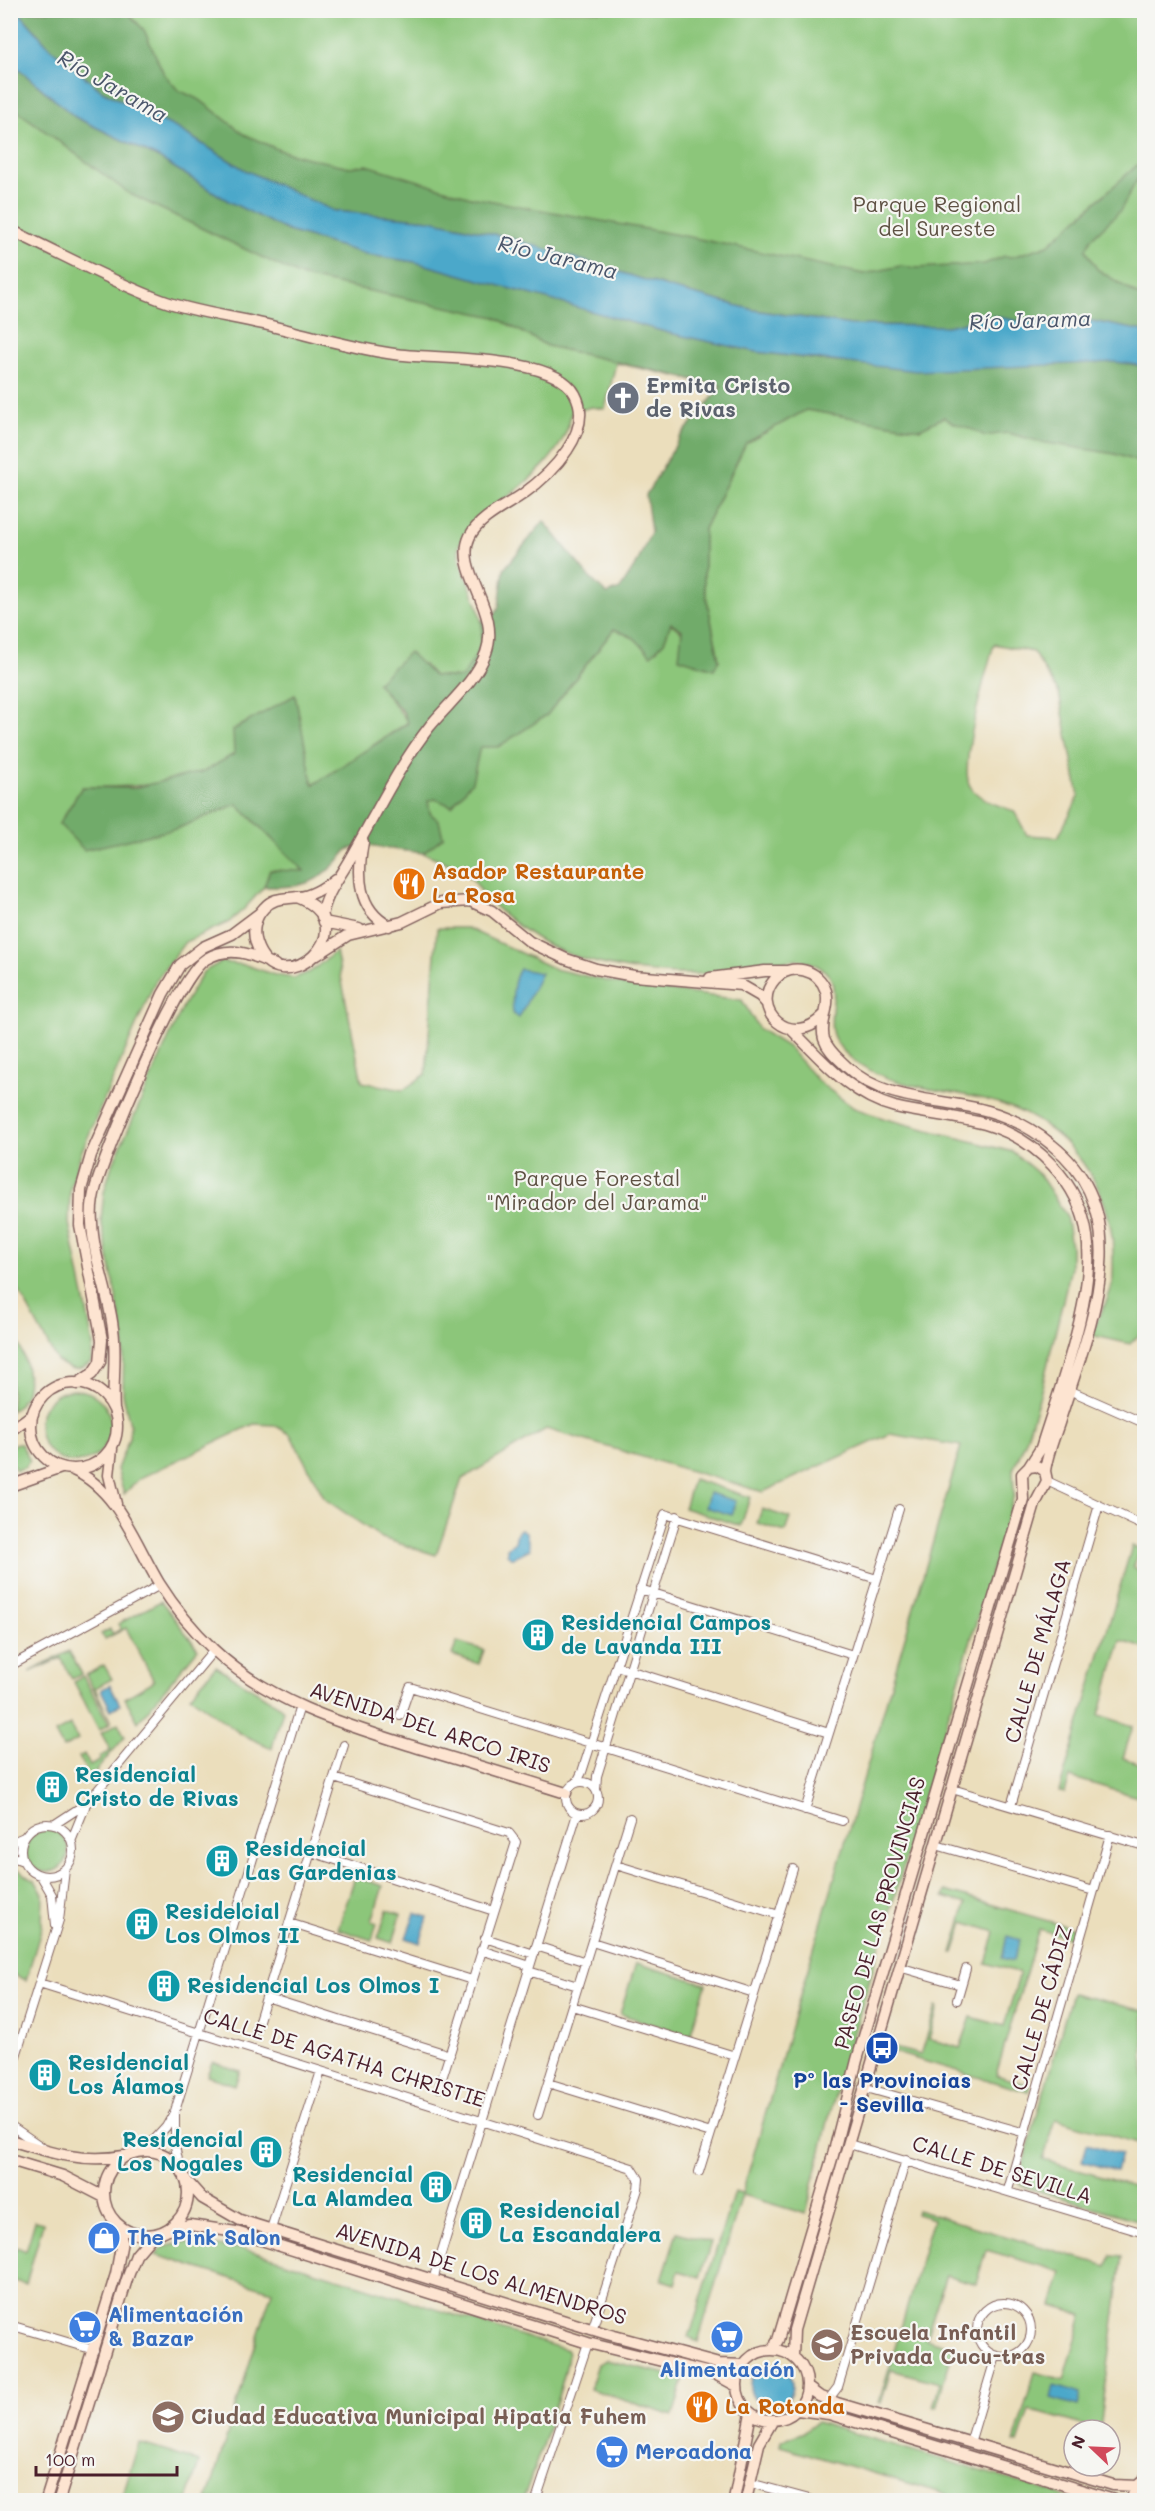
<svg xmlns="http://www.w3.org/2000/svg" width="1155" height="2511" font-family="Mali,sans-serif">
  <rect width="100%" height="100%" fill="#f6f6f2"/>
  <filter id="ink" filterUnits="userSpaceOnUse"><feTurbulence type="fractalNoise" baseFrequency=".0167" numOctaves="2"/><feDisplacementMap in="SourceGraphic" scale="12" xChannelSelector="R" yChannelSelector="G"/><feConvolveMatrix kernelMatrix="1 2 1 2 8 2 1 2 1" color-interpolation-filters="sRGB"/></filter>
  <filter id="wash" filterUnits="userSpaceOnUse"><feTurbulence type="fractalNoise" baseFrequency=".008" numOctaves="4" result="noise"/><feDisplacementMap in="SourceGraphic" scale="24" xChannelSelector="R" yChannelSelector="G"/><feGaussianBlur stdDeviation="1.35" result="paint"/><feColorMatrix in="noise" values="0 0 0 0 0 0 0 0 0 0 0 0 0 0 0 0 0 1.4 0 .05"/><feComposite in="paint" operator="in"/></filter>
  <g filter="url(#wash)">
    <rect width="100%" height="100%" fill="#ebdebc"/>
    <path fill="#8cc67a" stroke="#6b7252" stroke-width="1.5" fill-rule="evenodd" d="M11,11h1133v1319l-14,14 -39,-9c6,-15 15,-30 20,-46 3,-11 2,-22 2,-34 0,-70 -46,-129 -112,-151 -47,-16 -100,-12 -142,-40 -10,-6 -22,-18 -26,-29 -9,-27 20,-60 -28,-74 -13,-4 -30,4 -44,6 -20,3 -42,6 -63,7 -38,1 -82,-5 -118,-16 -34,-10 -65,-32 -91,-57 -7,-7 -11,-16 -18,-23 -14,-12 -31,-19 -48,-25l20,-16 -13,-24 -2,-12 7,-2 45,-52 67,-32 67,-86 20,9 30,4 6,-19 49,37 -15,-75v-56l42,-86 60,-33 93,15 -283,-62 -11,46 -14,-2 -20,6c-5,41 -45,70 -75,93 -14,10 -32,23 -37,40 -2,10 3,22 7,31 18,42 26,62 -4,101l-28,-2 -11,-12 -46,18 31,40 -96,64 -17,-90c-20,19 -39,40 -60,57 -40,33 -105,35 -153,34l-23,37 117,5 61,-25 68,68 -35,-2 -6,17 -20,22 -15,13 -44,20 -30,40 -74,171 -11,36 -1,34 19,93 5,29 -2,17c-13,11 -20,8 -34,-1l-46,-85zM994,644l39,8 26,41 20,103 -21,41 -31,-2 -13,-24c-14,-5 -36,-11 -44,-25 -12,-19 17,-117 24,-142z
      M437,928h30l88,41 70,16 117,15 17,29 29,18 31,35 35,26 32,11 127,33 27,23 26,40 5,31v22l-31,127 -14,45 -13,30 1,25 -185,622 -23,97 -64,-19 -44,147 -9,-4 45,-146 8,2 219,-748 -71,-12 -127,58 -217,-63 -84,50 -26,76 -54,-17 -57,-39 -35,-65 -16,-9 -20,-1 -114,54 -16,16 -7,-25 12,-31 1,-13 -7,-31 1,-57 -23,-117 3,-28 7,-24 72,-162 20,-34 18,-10 25,3 29,10 19,3 16,-6 26,-21 26,131 41,8 23,-16z
      M11,1327c13,26 30,65 0,84z
      M39 1426a36 36 0 1 1 72 0a36 36 0 1 1-72 0Z
      M17,1443l4,1 9,17 -6,7 -8,2 -5,-6 -1,-18z
      M693,1479l57,18 -9,29 -57,-18z
      M762,1509l28,9 -5,14 -28,-9z
      M1132,1546l9,3 -8,18 11,6v75l-23,-7 -22,74 34,11 -10,32 21,7v34l-74,-22 -5,16 -6,-1z
      M161,1601l37,48 -60,73 -13,-24 29,-17 -28,-53 -21,11 -4,-5 9,-5 3,5 8,-5 -3,-5z
      M457,1642l27,8 -5,14 -27,-9z
      M69,1651l13,23 -10,5 -11,-21 -31,14z
      M104,1665l8,14 -17,9 16,35 -25,-48z
      M216,1666l65,41 2,3 -11,38 -31,-14 -51,-38z
      M83,1676l26,48 -10,6 -25,-48z
      M118,1723l7,14 -35,41 -11,-21 5,-3 6,12 11,-6 -2,-3 12,-6 -10,-18z
      M70,1725l8,15 -15,8 -8,-15z
      M26 1851a21 21 0 1 1 42 0a21 21 0 1 1-42 0Z
      M10,1864l26,18 7,12 -1,33 -16,53 -15,-6z
      M355,1877l28,9 -11,35 5,2 -5,17 -34,-11z
      M945,1891l131,38 -3,10 -34,-10 -43,146 34,10 -2,7 -142,-42 1,-4 34,9 15,-48 2,1 -9,31 31,9 11,-31 33,9 16,-53 -34,-10 9,-31 -31,-10 -10,31h-2l14,-49 -23,-7z
      M387,1910l14,4 -8,29 -15,-5z
      M636,1963l70,21 -16,52 -70,-22z
      M1072,1993l72,18v134l-88,-26 -13,41 101,29v33l-122,-36 -4,-4z
      M212,2062l28,9 -5,14 -28,-9z
      M917,2210l190,56 4,-11 11,1 -22,174 -71,-20 -11,33 -4,-1 21,-70 29,8 19,-65 -31,-9 10,-34 -76,-22 -10,34 -30,-9 -20,64 28,9 -18,59 -3,-1 7,-23 -49,-13 -10,33 -2,-1 54,-183 -17,-5z
      M35,2221l8,2 -17,61 -15,-4v-25l3,1 3,-9 9,4z
      M677,2232l34,10 -11,35 -21,-6 -4,13 -13,-4z
      M183,2242l61,7 323,101c7,12 -37,129 -44,150h-316l65,-209 -116,-36 5,-7z
      M606,2360l78,18 -11,38 -83,-27 8,-25z
      M817,2422l19,6 243,72h-113l-186,-54 1,-5 23,-9z
      M139,2443l60,19 -12,38h-66z"/>
    <path fill="#71ab6a" stroke="#5e654a" stroke-width="1.5" d="M18,11h108l18,19 20,44 14,16 22,10 44,34 35,16 33,9 38,8 17,-2 104,32 219,40 174,37 36,-8 17,2 67,-4 21,-8 7,1 36,-12 96,-86v8l-24,44 -29,28 -5,11 11,19 47,30v32l-52,-10 -64,2 -35,-7 -46,10 -96,-1 -97,-15 -80,-21 -167,-52 -77,-17 -96,-9 -89,-41 -67,-41 -76,-38 -51,-42z
      M10,62l65,55 84,41 71,44 58,29 81,24 46,7 254,71 88,19 79,10h280l28,4v98l-29,-10 -74,-12 -33,-9 -24,3c-14,-11 -28,-8 -40,-19l-24,12 -114,-19 -60,33 -42,86v56l15,75 -5,9 -35,-11 3,-28 -11,-7 -7,19 -13,13 -17,-17 -20,-9 -67,86 -49,32h-18l-8,35 -20,24 -17,-7 -7,2 2,12 9,8 4,16 -20,16 -56,-7 -19,3c-27,34 -42,39 -84,38l6,-17 34,1 -67,-67 -61,25 -92,21 -25,-26 23,-37 52,1 71,-17 29,-17 -1,-24 62,-35 18,90 95,-62 -5,-11 -26,-29 32,-31 25,24 28,2 19,-31 1,-26 12,-5 5,-10 5,-37 40,-48 45,56 18,17 13,-5 18,-28 13,-29 -5,-37 35,-59 41,-50 -175,-40 -52,-29 -192,-40 -173,-83 -119,-88z"/>
    <path fill="#4ca8ca" stroke="#4b647a" stroke-width="1.5" d="M11,10l7,1 33,38 51,42 76,38 67,41 89,41 96,9 77,17 167,52 80,21 97,15 96,1 46,-10 35,7 64,-2 52,10v35l-28,-4 -200,9 -159,-19 -88,-19 -254,-71 -46,-7 -81,-24 -58,-29 -71,-44 -84,-41 -64,-55z
      M520,969l21,4 -22,45 -6,-4c-1,-12 -1,-35 7,-45z
      M709,1493l27,8 -4,14 -27,-8z
      M521,1529l5,3 4,17 -18,9 -5,-4v-6l8,-6 2,-10z
      M110,1685l10,20 -9,5 -10,-20z
      M415,1913l13,4 -8,26 -14,-5z
      M1007,1936l13,4 -7,21 -11,-3z
      M1087,2144l34,10 -5,17 -34,-10z
      M750 2386a21 21 0 1 1 42 0a21 21 0 1 1-42 0Z
      M1054,2386l27,8 -3,12 -27,-8z"/>
  </g>
  <g filter="url(#ink)">
    <g fill="none" stroke-linecap="round" stroke-linejoin="round">
      <g stroke="#82625e" stroke-width="10">
        <path id="street" d="M1069,1390l75,33
          M1047,1481l97,45
          M640,1589l213,66
          M10,1666l150,-81
          M616,1666l213,67
          M400,1716l10,-29 432,134
          M334,1778l175,55 7,9 -77,246
          M566 1798a16 16 0 1 1 32 0a16 16 0 1 1-32 0Z
          M577,1782l5,-10 83,-258 212,65
          M952,1789l192,57
          M596,1790l1,-14 80,-260
          M1011,1806l88,-301
          M805,1810l94,-301
          M21 1850a26 26 0 1 1 52 0a26 26 0 1 1-52 0Z
          M55,1824l32,-21 127,-153
          M72,1839l13,-32
          M10,1843l14,-6
          M936,1845l158,46
          M311,1852l183,59
          M10,1856l13,5
          M616,1865l163,50
          M41,1876l11,19 3,30
          M289,1923l183,57
          M485,1938l49,16
          M592,1942l162,51
          M536,1946l50,16
          M481,1950l49,16
          M899,1967l62,18
          M528,1971l50,15
          M39,1983l593,185 7,11 -1,10 -46,141
          M266,1997l184,58
          M957,2000l9,-31
          M572,2006l163,50
          M256,2030l88,-285
          M10,2075l49,-155 6,-50
          M548,2083l163,50
          M863,2087l162,46
          M175,2114v32l5,23
          M538,2115l92,-297
          M10,2125l32,22
          M849,2144l295,89
          M144,2151l22,-24 9,-16 125,-405
          M699,2172l94,-303
          M1008,2190l102,-355
          M271,2229l50,-158
          M433,2280l144,-466
          M977 2330a27 27 0 1 1 54 0a27 27 0 1 1-54 0Z
          M10,2325l84,25
          M828,2400l10,-13 68,-227
          M970,2443l26,-87
          M750,2483l63,17
          M536,2500l52,-157"/>
      </g>
      <g stroke="#82625e" stroke-width="13">
        <path id="secondary" d="M10,230c50,23 100,51 151,70 32,12 68,16 102,24 43,10 87,24 131,30 42,6 160,0 181,40 20,37 -24,80 -52,100 -17,12 -43,23 -53,42 -17,35 32,74 16,117 -11,29 -37,50 -56,73 -32,41 -53,86 -79,131 -11,20 -26,37 -29,60
          M363,842c-6,33 -6,67 26,84
          M297,897c76,29 -19,113 -41,46 -4,-12 -1,-26 8,-35 10,-11 20,-9 34,-11 14,-1 26,-9 37,-18
          M324,922l35,7
          M317,955l31,-20 54,-13 39,-19 29,-2 22,10 38,31 36,17 30,10 38,7 107,9 19,11 7,8
          M710,978l55,-7h22
          M823,1016c-31,34 -75,-6 -48,-37 16,-17 44,-10 51,12 5,16 -7,31 -2,48 4,12 15,20 23,28 37,35 95,31 141,44 24,7 45,18 64,34 91,72 34,190 7,278 -5,15 -12,32 -14,48
          M791,1029c31,31 59,66 104,78 29,7 61,9 90,17 51,15 95,58 102,112 9,60 -28,153 -46,212l-12,19
          M31 1426a43 43 0 1 1 86 0a43 43 0 1 1-86 0Z
          M77,1384l15,-10 8,-12 2,-22 -22,-115 1,-35 10,-35 72,-161 17,-29 23,-18 29,-13 28,-21
          M114,1410c-2,-27 3,-54 -1,-81 -4,-36 -20,-72 -21,-107 -1,-11 1,-26 4,-36 12,-39 81,-210 110,-227 24,-14 46,-5 69,6
          M10,1431l23,-17
          M112,1449l-3,26 7,29
          M73,1470c45,20 62,73 86,113 15,24 35,48 55,67 57,54 135,76 208,99 48,14 96,29 144,44
          M10,1486l51,-18
          M10,2140c41,13 72,23 114,16
          M104 2193a42 42 0 1 1 84 0a42 42 0 1 1-84 0Z
          M10,2160l53,16 41,21
          M185,2179l17,19 38,22 367,114 112,30 25,1
          M169,2229l21,-4 46,7 352,111 127,31 22,12
          M772,2350l6,-10 55,-185 24,-95 166,-561 -1,-25 7,-7 8,-1 8,5 2,10 -12,23 -241,826 -1,27
          M737 2385a35 35 0 1 1 70 0a35 35 0 1 1-70 0Z
          M807,2387l12,9 18,7 276,82 24,1
          M797,2410l32,4 285,86
          M46,2500l70,-226 6,-33 -4,-16
          M59,2500l68,-221 9,-24 17,-20
          M734,2500l17,-87
          M746,2500l13,-56 14,-24
          M1131,2500l6,-14 7,-6"/>
      </g>
      <use href="#street" stroke="#fff" stroke-width="8"/>
      <use href="#secondary" stroke="#fde4d1" stroke-width="10"/>
    </g>
  </g>
  <defs>
    <g id="church-disc" transform="scale(1.725)"><circle r="9.5" fill="#6b7280" stroke="#f6f6f2"/><path d="M-1.2-6h2.4v3.5h3.3v2.4h-3.3V6h-2.4V-.1h-3.3v-2.4h3.3Z" fill="#fff"/></g>
    <g id="restaurant-disc" transform="scale(1.725)"><circle r="9.5" fill="#e8710a" stroke="#f6f6f2"/><path d="M-5-6h1v4h1v-4h1v4h1v-4h1v5L-1.5 .5V6h-2V.5L-5-1ZM5-6V6H3V1.5H1.5Q1.5-4 5-6Z" fill="#fff"/></g>
    <g id="building-disc" transform="scale(1.725)"><circle r="9.5" fill="#0f9aa8" stroke="#f6f6f2"/><path d="M-4-6H4V6H1V3H-1V6H-4ZM-2.5-4.3h1.7v1.8h-1.7ZM.8-4.3h1.7v1.8H.8ZM-2.5-1h1.7V.8h-1.7ZM.8-1h1.7V.8H.8Z" fill="#fff"/></g>
    <g id="bus-disc" transform="scale(1.725)"><circle r="9.5" fill="#1a4fb4" stroke="#f6f6f2"/><path d="M-5-6H5V4H4V6H2V4H-2V6H-4V4H-5ZM-3.5-4V0h7V-4ZM-3.5 1.2v1.5H-2V1.2ZM2 1.2v1.5H3.5V1.2Z" fill="#fff"/></g>
    <g id="shop-disc" transform="scale(1.725)"><circle r="9.5" fill="#3f7fe0" stroke="#f6f6f2"/><path d="M-5-2.5h2.3a2.7 3.5 0 0 1 5.4 0H5L5.5 6h-11ZM-1.5-2.5h3a1.5 2.3 0 0 0-3 0Z" fill="#fff"/></g>
    <g id="supermarket-disc" transform="scale(1.725)"><circle r="9.5" fill="#3f7fe0" stroke="#f6f6f2"/><path d="M-6-5.5h2.5l.6 2H6L4.5 2H-2.5L-4.4-4H-6ZM-1.5 3.2a1.3 1.3 0 1 0 .1 0ZM3 3.2a1.3 1.3 0 1 0 .1 0Z" fill="#fff"/></g>
    <g id="school-disc" transform="scale(1.725)"><circle r="9.5" fill="#8d6e63" stroke="#f6f6f2"/><path d="M0-5L7-2L0 1L-7-2ZM-4 1L0 2.5L4 1V4Q0 6-4 4Z" fill="#fff"/></g>
  </defs>
  <g fill-rule="evenodd">
    <use href="#church-disc" x="623" y="398"/>
    <use href="#restaurant-disc" x="409" y="884"/>
    <use href="#building-disc" x="538" y="1635"/>
    <use href="#building-disc" x="52" y="1787"/>
    <use href="#building-disc" x="222" y="1861"/>
    <use href="#building-disc" x="142" y="1924"/>
    <use href="#building-disc" x="164" y="1986"/>
    <use href="#bus-disc" x="882" y="2048"/>
    <use href="#building-disc" x="45" y="2075"/>
    <use href="#building-disc" x="266" y="2152"/>
    <use href="#building-disc" x="436" y="2187"/>
    <use href="#building-disc" x="476" y="2223"/>
    <use href="#shop-disc" x="104" y="2238"/>
    <use href="#supermarket-disc" x="85" y="2327"/>
    <use href="#supermarket-disc" x="727" y="2337"/>
    <use href="#school-disc" x="827" y="2345"/>
    <use href="#restaurant-disc" x="702" y="2407"/>
    <use href="#school-disc" x="168" y="2417"/>
    <use href="#supermarket-disc" x="612" y="2452"/>
  </g>
  <g text-anchor="middle" stroke-width="4.5" stroke-linejoin="round" paint-order="stroke">
    <g font-size="21" fill="#5e5143" stroke="#f6f6f2">
      <text x="937" y="212">Parque Regional<tspan x="937" dy="24">del Sureste</tspan></text>
      <text x="597" y="1186">Parque Forestal<tspan x="597" dy="24">"Mirador del Jarama"</tspan></text>
    </g>
    <g font-size="21" font-weight="bold" fill="#5b616d" stroke="#f6f6f2" text-anchor="start">
      <text x="646" y="393">Ermita Cristo<tspan x="646" dy="24">de Rivas</tspan></text>
    </g>
    <g font-size="21" font-weight="bold" fill="#c56008" stroke="#f6f6f2" text-anchor="start">
      <text x="432" y="879">Asador Restaurante<tspan x="432" dy="24">La Rosa</tspan></text>
      <text x="725" y="2414">La Rotonda</text>
    </g>
    <g font-size="21" font-weight="bold" fill="#0d838f" stroke="#f6f6f2" text-anchor="start">
      <text x="561" y="1630">Residencial Campos<tspan x="561" dy="24">de Lavanda III</tspan></text>
      <text x="75" y="1782">Residencial<tspan x="75" dy="24">Cristo de Rivas</tspan></text>
      <text x="245" y="1856">Residencial<tspan x="245" dy="24">Las Gardenias</tspan></text>
      <text x="165" y="1919">Residelcial<tspan x="165" dy="24">Los Olmos II</tspan></text>
      <text x="187" y="1993">Residencial Los Olmos I</text>
      <text x="68" y="2070">Residencial<tspan x="68" dy="24">Los Álamos</tspan></text>
      <text x="243" y="2147" text-anchor="end">Residencial<tspan x="243" dy="24">Los Nogales</tspan></text>
      <text x="413" y="2182" text-anchor="end">Residencial<tspan x="413" dy="24">La Alamdea</tspan></text>
      <text x="499" y="2218">Residencial<tspan x="499" dy="24">La Escandalera</tspan></text>
    </g>
    <g font-size="21" fill="#4a1f2b" stroke="#f6f6f2">
      <text transform="translate(1038 1651) rotate(-74)" y="7">CALLE DE MÁLAGA</text>
      <text transform="translate(430 1728) rotate(18)" y="7">AVENIDA DEL ARCO IRIS</text>
      <text transform="translate(880 1913) rotate(-74)" y="7">PASEO DE LAS PROVINCIAS</text>
      <text transform="translate(1042 2008) rotate(-74)" y="7">CALLE DE CÁDIZ</text>
      <text transform="translate(344 2058) rotate(17)" y="7">CALLE DE AGATHA CHRISTIE</text>
      <text transform="translate(1002 2170) rotate(17)" y="7">CALLE DE SEVILLA</text>
      <text transform="translate(481 2274) rotate(17)" y="7">AVENIDA DE LOS ALMENDROS</text>
    </g>
    <g font-size="21" font-weight="bold" fill="#164399" stroke="#f6f6f2">
      <text x="882" y="2088">Pº las Provincias<tspan x="882" dy="24">- Sevilla</tspan></text>
    </g>
    <g font-size="21" font-weight="bold" fill="#366cbe" stroke="#f6f6f2" text-anchor="start">
      <text x="127" y="2245">The Pink Salon</text>
      <text x="108" y="2322">Alimentación<tspan x="108" dy="24">&amp; Bazar</tspan></text>
      <text x="727" y="2377" text-anchor="middle">Alimentación</text>
      <text x="635" y="2459">Mercadona</text>
    </g>
    <g font-size="21" font-weight="bold" fill="#785e54" stroke="#f6f6f2" text-anchor="start">
      <text x="850" y="2340">Escuela Infantil<tspan x="850" dy="24">Privada Cucu-tras</tspan></text>
      <text x="191" y="2424">Ciudad Educativa Municipal Hipatia Fuhem</text>
    </g>
    <g font-size="22" font-style="italic" fill="#4b566b" stroke="#f6f6f2">
      <text transform="translate(113 86) rotate(30)" y="8">Río Jarama</text>
      <text transform="translate(558 257) rotate(14)" y="8">Río Jarama</text>
      <text transform="translate(1030 320) rotate(-2)" y="8">Río Jarama</text>
    </g>
  </g>
  <rect width="1155" height="2511" fill="none" stroke="#f6f6f2" stroke-width="36"/>
  <g transform="translate(1092 2448) rotate(293)"><circle r="28" fill="#f6f6f2" stroke="#b1a0a2" stroke-width="1.5"/>
  <path d="M0-4.5L10 22L0 15L-10 22Z" fill="#d1495b"/>
  <text y="-9" font-size="16" font-weight="bold" text-anchor="middle" fill="#4a1f2b">N</text>
  </g>
  <path d="M36 2466v9h141v-9" fill="none" stroke="#4a1f2b" stroke-width="3"/>
  <text x="45" y="2466" font-size="18" fill="#4a1f2b" stroke="#f6f6f2" stroke-width="4.5" paint-order="stroke">100 m</text>
</svg>
